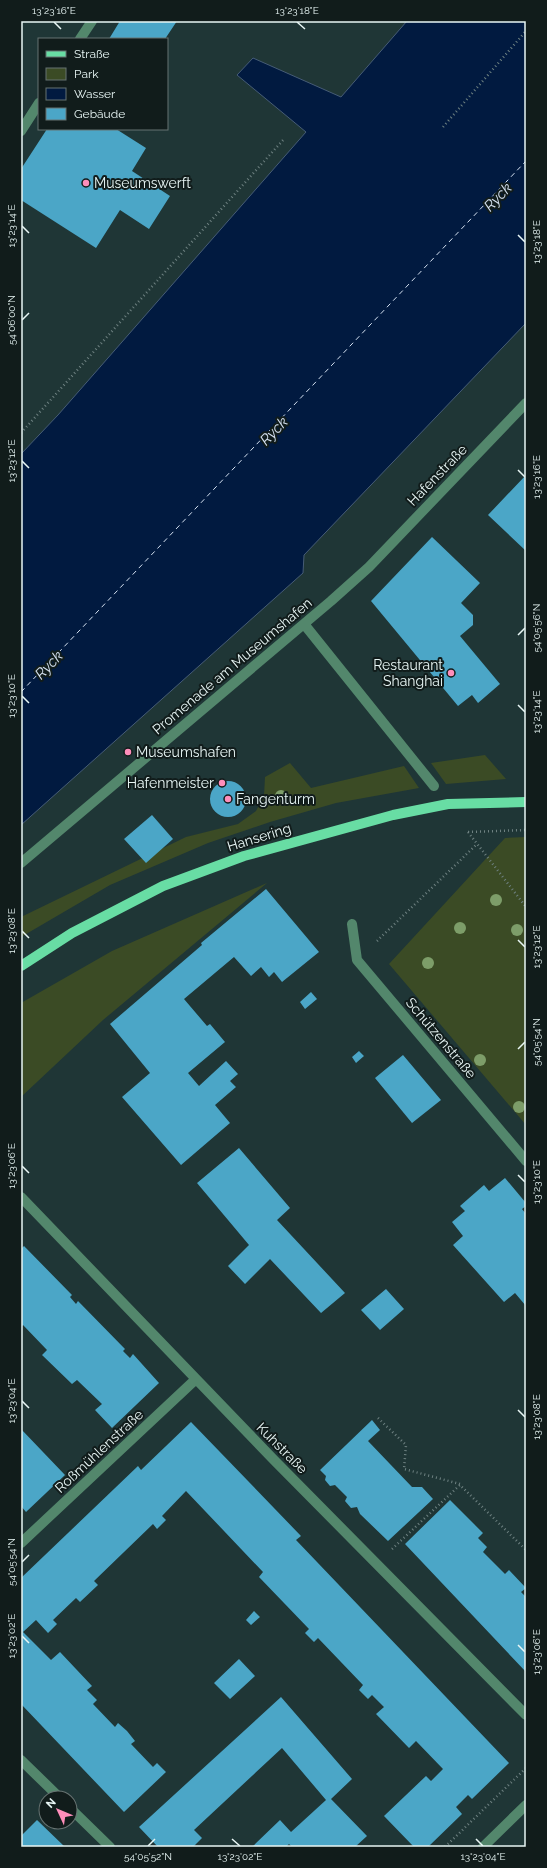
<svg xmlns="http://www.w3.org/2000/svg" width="547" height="1868" font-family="Raleway,sans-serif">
  <rect width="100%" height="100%" fill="#1f3636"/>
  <path fill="#3b4b25" d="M485,755l21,24 -60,5 -15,-21z
    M290,763l21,25 93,-22 15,22 -83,15 -66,19 -62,21 -98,42 -89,52v-20l165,-80 52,-13 18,-13 8,-15 1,-19z
    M526,837v288l-137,-161 116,-126z
    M267,883l-164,137 -82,77v-94l91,-52z"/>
  <path fill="#011a40" stroke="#465c76" d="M407,21h119v302l-222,232 -1,18 -282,252v-371l37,-39 248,-283 -69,-57 16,-17 88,39z"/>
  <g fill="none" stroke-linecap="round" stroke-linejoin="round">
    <path stroke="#d6e2f2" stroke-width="1" stroke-dasharray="5 4" stroke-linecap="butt" d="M21,692l505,-531"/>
  </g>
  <path fill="#4ba6c7" d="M120,21h57l-12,18h-56z
    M47,129h69l30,19 -14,23 38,25 -21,33 -29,-19 -24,38 -75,-48v-31z
    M526,475v76l-38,-36z
    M432,537l48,46 -19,20 12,12v10l-13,11 40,48 -22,19 -6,-8 -14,11 -87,-105z
    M210 799a18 18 0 1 1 36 0a18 18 0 1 1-36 0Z
    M152,815l21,24 -27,24 -22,-24z
    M266,889l53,63 -37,30 -8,-10 -5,5 -8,-10 -10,9 -17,-19 -50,42 23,27 3,-2 15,18 -37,31 11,13 27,-25 12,13 -8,7 6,6 -21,18 15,18 -49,42 -59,-68 28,-24 -40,-49 92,-79 -1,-2z
    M311,992l6,7 -12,10 -5,-7z
    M359,1051l5,5 -8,7 -4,-6z
    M403,1055l38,45 -29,23 -37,-45z
    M239,1148l51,60 -13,12 68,73 -24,20 -51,-54 -25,25 -17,-18 21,-21 -52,-62z
    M505,1178l21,25v3l-4,3 4,5v92l-11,-13 -11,9 -51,-57 10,-9 -11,-14 13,-11 -5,-5 24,-21 5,6z
    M24,1246l48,49 -2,2 6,7 2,-3 47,48 -2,2 7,7 3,-4 26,29 -47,45 -17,-18 7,-6 -25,-24 -5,4 -30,-29 5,-5 -24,-25 -2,2v-78z
    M386,1289l18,20 -24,21 -19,-20z
    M372,1420l8,10 -12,11 44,46h10l11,12 -45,42 -28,-27 -3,-7 -6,1 -6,-7 2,-4 -12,-12 -5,1 -5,-6 1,-4 -6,-6z
    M191,1422l110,114 -5,4 213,223 -37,36 -4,-4 -12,12 6,7 -34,33h-14l-30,-31 42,-40 5,5 12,-12 -27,-28 -7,7 -33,-34 8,-7 -12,-12 -4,4 -9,-9 4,-5 -45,-47 -4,4 -9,-9 4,-4 -50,-52 4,-5 -77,-81 -24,25 4,4 -9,9 -4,-5 -59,57 4,4 -18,17 -4,-4 -23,22 4,4 -9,9 -12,-13 -13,12 28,28 9,-8 32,34 -5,4 10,10 -4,4 22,23 3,-4 9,8 8,10 -4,3 22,23 4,-4 9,9 -42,40 -103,-108v-126l117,-112 3,4z
    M21,1429l44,46 -39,37 -5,-6z
    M450,1500l33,33 -5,5 9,9 -4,5 22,22 4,-4 17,18 -5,4 5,5v75l-121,-128z
    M254,1611l6,6 -9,8 -5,-5z
    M239,1659l16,17 -25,23 -16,-16z
    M281,1697l71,82 -21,20 36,37 -12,11h-63l-3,-3 -3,3h-34l28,-27 11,12 35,-32 -44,-52 -88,82 8,8 -9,9h-35l-19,-20z
    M37,1820l28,27h-44v-11z"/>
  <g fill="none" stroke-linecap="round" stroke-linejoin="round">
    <path stroke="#6f8282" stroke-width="2.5" stroke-dasharray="1 3" stroke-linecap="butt" d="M443,127l83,-96
      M21,433l263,-294
      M468,832l58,75
      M468,832l58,-2
      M377,941l100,-97
      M378,1418l28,27 -2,24 56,15
      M392,1549l68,-64 66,65
      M445,1847l81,-79"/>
    <path stroke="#53876c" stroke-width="10" d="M80,39l12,-18
      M21,131l18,-28
      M304,624l130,162
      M21,863l310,-262 38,-34 157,-164
      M352,924l5,36 169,201
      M21,1197l253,263 252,255
      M21,1543l175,-164
      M21,1760l39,38
      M70,1808l40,39
      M483,1847l43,-42"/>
    <path stroke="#68dda4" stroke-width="10" d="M21,966l51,-33 91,-47 81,-30 149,-41 55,-11 78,-2"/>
  </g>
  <g fill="#7d9d69">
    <circle cx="281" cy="796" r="6"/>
    <circle cx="496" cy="900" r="6"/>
    <circle cx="460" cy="928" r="6"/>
    <circle cx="517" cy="930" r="6"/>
    <circle cx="428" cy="963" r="6"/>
    <circle cx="480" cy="1060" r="6"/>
    <circle cx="519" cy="1107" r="6"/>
  </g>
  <path fill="none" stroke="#e8f6f5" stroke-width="1.5" d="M54,22l7,7M297,22l8,7M22,226l7,7M518,235l7,7M22,320l7,-7M22,461l7,7M518,470l7,7M518,635l7,-7M22,696l7,7M518,705l7,7M22,931l7,7M518,940l7,7M518,1049l7,-7M22,1166l7,7M518,1175l7,7M22,1401l7,7M518,1410l7,7M22,1562l7,-7M22,1636l7,7M518,1645l7,7M232,1839l8,7M476,1839l7,7M148,1846l7,-7"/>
  <g fill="#fe8ebb" stroke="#111c1b" stroke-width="1.5">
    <circle cx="86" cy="183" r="4"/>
    <circle cx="451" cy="673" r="4"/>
    <circle cx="128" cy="752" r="4"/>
    <circle cx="222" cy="783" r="4"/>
    <circle cx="228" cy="799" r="4"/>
  </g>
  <g text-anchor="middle" stroke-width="4" stroke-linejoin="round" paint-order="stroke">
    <g font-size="14" fill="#e8f6f5" stroke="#111c1b" text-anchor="start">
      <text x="94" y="188">Museumswerft</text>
      <text x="443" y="670" text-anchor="end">Restaurant<tspan x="443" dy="16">Shanghai</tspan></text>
      <text x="136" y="757">Museumshafen</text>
      <text x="214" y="788" text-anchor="end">Hafenmeister</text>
      <text x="236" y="804">Fangenturm</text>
    </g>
    <g font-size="14" fill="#e8f6f5" stroke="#111c1b">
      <text transform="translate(437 475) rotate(-46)" y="5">Hafenstraße</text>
      <text transform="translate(232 666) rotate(-40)" y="5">Promenade am Museumshafen</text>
      <text transform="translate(259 837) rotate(-17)" y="5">Hansering</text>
      <text transform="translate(441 1038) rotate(50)" y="5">Schützenstraße</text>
      <text transform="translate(282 1448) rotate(45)" y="5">Kuhstraße</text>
      <text transform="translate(99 1451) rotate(-43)" y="5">Roßmühlenstraße</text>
    </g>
    <g font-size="15" font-style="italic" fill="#d6e2f2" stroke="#111c1b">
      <text transform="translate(498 197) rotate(-46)" y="5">Ryck</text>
      <text transform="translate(274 431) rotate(-46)" y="5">Ryck</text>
      <text transform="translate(49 665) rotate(-46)" y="5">Ryck</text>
    </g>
  </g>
  <rect width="547" height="1868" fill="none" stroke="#111c1b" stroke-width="44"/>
  <rect x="38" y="38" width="130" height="92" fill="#111c1b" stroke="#677372"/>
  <rect x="46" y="51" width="20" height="6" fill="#68dda4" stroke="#677372"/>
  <text x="74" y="58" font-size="12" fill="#e8f6f5">Straße</text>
  <rect x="46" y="68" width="20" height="12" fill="#3b4b25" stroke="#677372"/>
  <text x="74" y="78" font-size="12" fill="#e8f6f5">Park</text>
  <rect x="46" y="88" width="20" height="12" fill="#011a40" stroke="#677372"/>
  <text x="74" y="98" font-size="12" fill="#e8f6f5">Wasser</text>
  <rect x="46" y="108" width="20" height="12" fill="#4ba6c7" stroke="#677372"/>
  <text x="74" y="118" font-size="12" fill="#e8f6f5">Gebäude</text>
  <g transform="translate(58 1810) rotate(314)"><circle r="19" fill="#111c1b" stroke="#677372"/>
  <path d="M0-3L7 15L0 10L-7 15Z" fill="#fe8ebb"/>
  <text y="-6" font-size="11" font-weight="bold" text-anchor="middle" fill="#e8f6f5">N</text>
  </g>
  <rect x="22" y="22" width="503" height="1824" fill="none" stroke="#e8f6f5" stroke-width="1.5"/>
  <g font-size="10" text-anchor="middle" fill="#e8f6f5">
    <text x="54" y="14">13°23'16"E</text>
    <text x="297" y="14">13°23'18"E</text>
    <text transform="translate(11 226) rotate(-90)" y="4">13°23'14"E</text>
    <text transform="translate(536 242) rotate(-90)" y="4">13°23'18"E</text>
    <text transform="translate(11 320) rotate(-90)" y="4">54°06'00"N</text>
    <text transform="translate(11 461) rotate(-90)" y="4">13°23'12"E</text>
    <text transform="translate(536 477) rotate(-90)" y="4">13°23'16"E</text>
    <text transform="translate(536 628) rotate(-90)" y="4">54°05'56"N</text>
    <text transform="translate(11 696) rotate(-90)" y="4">13°23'10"E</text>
    <text transform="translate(536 712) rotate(-90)" y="4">13°23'14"E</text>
    <text transform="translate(11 931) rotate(-90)" y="4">13°23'08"E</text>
    <text transform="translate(536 947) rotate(-90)" y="4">13°23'12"E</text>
    <text transform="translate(536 1042) rotate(-90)" y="4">54°05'54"N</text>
    <text transform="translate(11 1166) rotate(-90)" y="4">13°23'06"E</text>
    <text transform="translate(536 1182) rotate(-90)" y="4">13°23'10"E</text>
    <text transform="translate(11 1401) rotate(-90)" y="4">13°23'04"E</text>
    <text transform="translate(536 1417) rotate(-90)" y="4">13°23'08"E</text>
    <text transform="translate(11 1562) rotate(-90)" y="4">54°05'54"N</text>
    <text transform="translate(11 1636) rotate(-90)" y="4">13°23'02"E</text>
    <text transform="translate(536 1652) rotate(-90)" y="4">13°23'06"E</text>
    <text x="148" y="1860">54°05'52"N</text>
    <text x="240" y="1860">13°23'02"E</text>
    <text x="483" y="1860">13°23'04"E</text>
  </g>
</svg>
